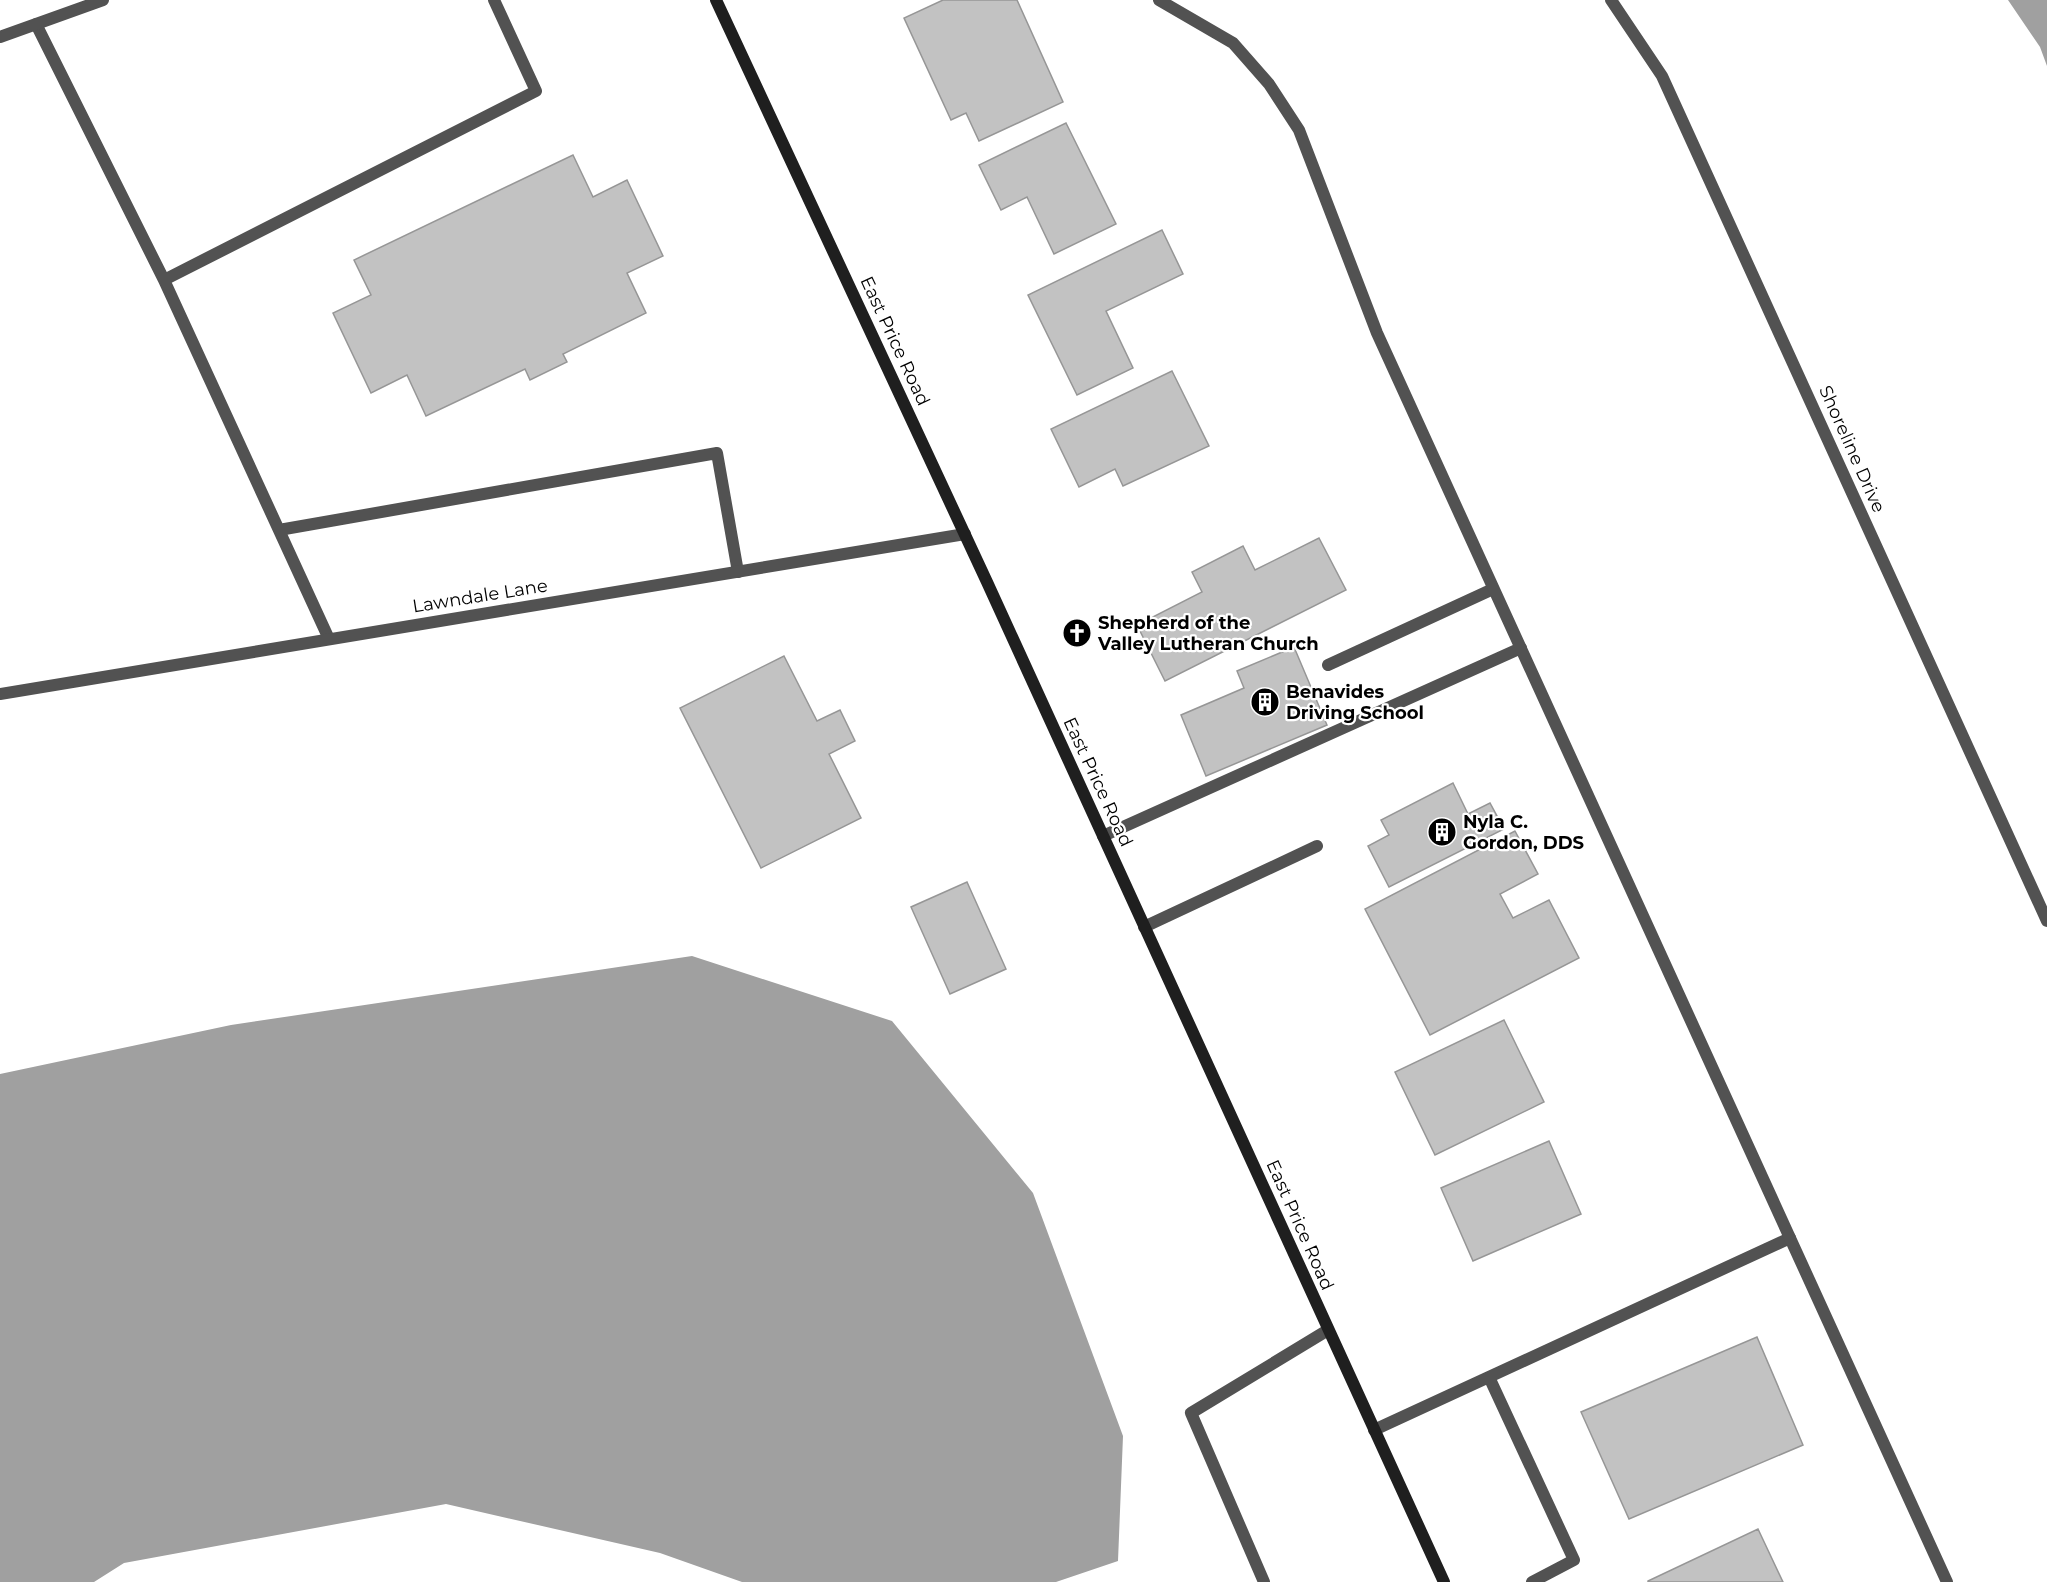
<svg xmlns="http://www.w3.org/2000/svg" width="2047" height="1582" font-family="Montserrat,sans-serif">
  <rect width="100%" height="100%" fill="#fff"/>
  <path fill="#a0a0a0" d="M2008,0h39v66l-7,-19z
    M692,956l200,65 141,172 90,243 -5,125 -62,21h-314l-82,-29 -214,-49 -322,59 -30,19h-94v-508l231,-49z"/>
  <path fill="#c2c2c2" stroke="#969696" stroke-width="1.5" d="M943,0h74l46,102 -84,39 -13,-28 -15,7 -47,-102z
    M1066,123l50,101 -62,30 -27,-57 -26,13 -22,-45z
    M573,155l20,42 34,-17 36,76 -36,17 19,40 -83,41 4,8 -37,18 -5,-11 -99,47 -19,-41 -36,18 -38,-80 38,-18 -17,-35z
    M1162,230l21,44 -77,37 27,57 -56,27 -49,-100z
    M1172,371l37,75 -86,40 -8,-17 -36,18 -28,-58z
    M1319,538l27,52 -181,91 -28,-56 65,-33 -10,-20 51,-26 12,24z
    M1294,647l33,78 -121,51 -25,-61 63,-27 -7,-17z
    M784,656l33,65 23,-11 15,31 -26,13 32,64 -100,50 -81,-160z
    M1453,783l15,31 22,-11 14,26 -115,58 -21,-41 21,-11 -8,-15z
    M1515,831l23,43 -38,20 13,24 36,-18 30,58 -149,77 -65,-126z
    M967,882l39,87 -56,25 -39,-87z
    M1504,1020l40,82 -109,53 -40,-83z
    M1549,1141l32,73 -108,47 -32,-73z
    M1757,1337l46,108 -174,74 -48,-107z
    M1758,1529l25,53h-135v-1z"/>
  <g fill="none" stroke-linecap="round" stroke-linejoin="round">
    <path stroke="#525252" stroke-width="12" d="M36,24l128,256 372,-189 -42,-91
      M164,280l165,359
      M279,530l438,-77 21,119
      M1328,665l165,-76
      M1103,836l418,-188
      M1144,927l173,-81
      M1489,1377l85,183 -42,22
      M1374,1430l416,-192
      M1264,1582l-73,-169 137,-83"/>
    <path stroke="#525252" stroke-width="12" d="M1159,0l74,43 36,41 30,46 78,203 570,1249
      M1611,0l51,76 385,845
      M0,37l103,-37
      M0,694l965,-160"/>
    <path stroke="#1f1f1f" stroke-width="12" d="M716,0l271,582 457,1000"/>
  </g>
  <defs>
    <g id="church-disc" transform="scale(1.5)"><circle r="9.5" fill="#000" stroke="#fff"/><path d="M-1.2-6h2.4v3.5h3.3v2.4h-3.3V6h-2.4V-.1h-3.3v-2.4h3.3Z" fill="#fff"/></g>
    <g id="building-disc" transform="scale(1.5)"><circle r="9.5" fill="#000" stroke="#fff"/><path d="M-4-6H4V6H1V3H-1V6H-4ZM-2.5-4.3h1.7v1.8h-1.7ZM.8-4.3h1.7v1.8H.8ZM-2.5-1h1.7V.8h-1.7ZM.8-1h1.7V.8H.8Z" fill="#fff"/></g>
  </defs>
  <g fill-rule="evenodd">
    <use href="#church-disc" x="1077" y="633"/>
    <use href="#building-disc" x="1265" y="702"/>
    <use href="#building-disc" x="1442" y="832"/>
  </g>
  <g text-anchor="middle" stroke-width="4.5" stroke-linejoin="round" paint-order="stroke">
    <g font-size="18" fill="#000" stroke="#fff">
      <text transform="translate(895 341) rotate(65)" y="6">East Price Road</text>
      <text transform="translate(1852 449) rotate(66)" y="6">Shoreline Drive</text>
      <text transform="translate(480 596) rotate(-9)" y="6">Lawndale Lane</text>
      <text transform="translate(1098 782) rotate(65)" y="6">East Price Road</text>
      <text transform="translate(1300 1225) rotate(66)" y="6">East Price Road</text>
    </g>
    <g font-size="18" font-weight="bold" fill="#000" stroke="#fff" text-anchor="start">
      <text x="1098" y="629">Shepherd of the<tspan x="1098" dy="21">Valley Lutheran Church</tspan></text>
      <text x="1286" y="698">Benavides<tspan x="1286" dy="21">Driving School</tspan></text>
      <text x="1463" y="828">Nyla C.<tspan x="1463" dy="21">Gordon, DDS</tspan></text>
    </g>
  </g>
</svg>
